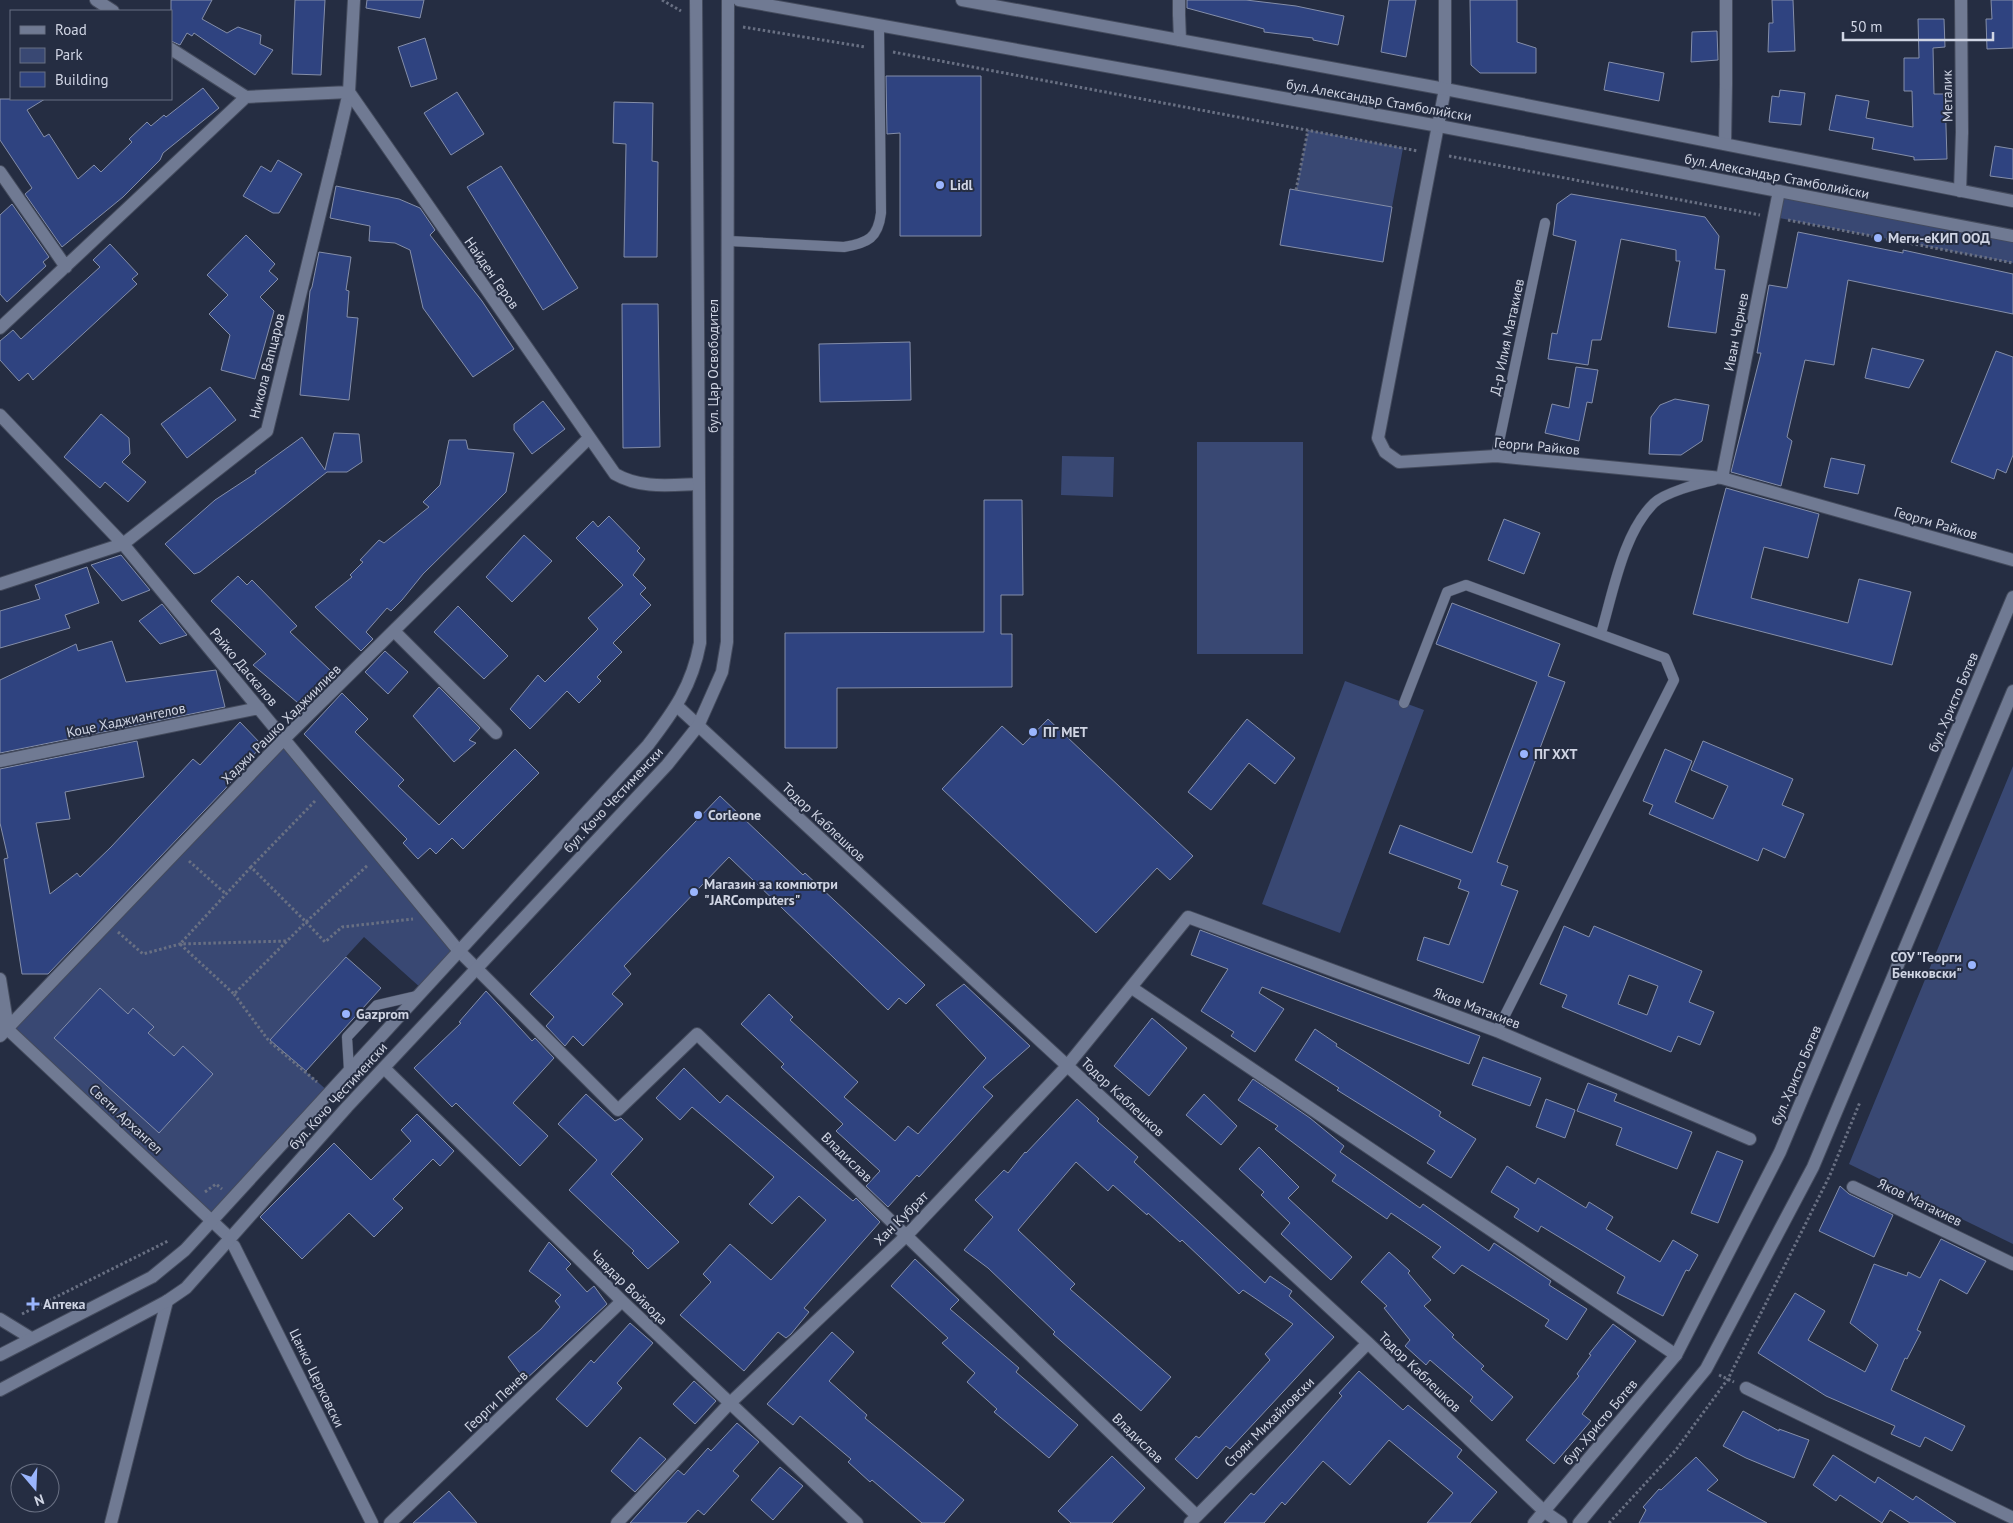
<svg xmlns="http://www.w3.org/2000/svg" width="2013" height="1523" font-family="'PT Sans',sans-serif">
  <rect width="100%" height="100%" fill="#252d42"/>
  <path fill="#394873" d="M1308,130l95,18 -11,59 -96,-17z
    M1779,191l234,45v27l-239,-46z
    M1197,442h106v212h-106z
    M1062,456l52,1 -1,40 -52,-2z
    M1345,681l79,29 -84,223 -78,-29z
    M284,739l174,211 -36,39 -58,-52 -94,103 59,52 -117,129 -204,-193z
    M2013,766v478l-164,-80z"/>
  <path fill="#2f4380" stroke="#848ea9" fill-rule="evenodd" d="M171,0h41l-10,19 25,14 11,-6 23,8 -1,9 13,6 -18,25 -61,-42 -2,3 -5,-3 -7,12 -9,-4z
    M295,0h30l-4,75 -29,-1z
    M367,0h57l-4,18 -54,-10z
    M1187,0h59l50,6 48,10 -6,29 -25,-5v-2l-49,-6v-3l-77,-21z
    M1389,0h27l-10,57 -25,-5z
    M1470,0h47v42l19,6v25h-56l-9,-8z
    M1772,0h21l2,51 -27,1 1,-29h4z
    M1991,0h22v48l-26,1 -1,-30h6z
    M1918,19h26l1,28 -12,1 1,46h11l2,65 -33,1v-3l-42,-8 2,-11 -45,-8 7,-35 33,6 -3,17 47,9 -1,-36h-8v-33h15z
    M1717,31l1,29 -27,2 1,-30z
    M425,38l12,41 -26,8 -13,-40z
    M1609,62l55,11 -5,28 -55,-11z
    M886,76h95v160h-81v-103l-13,1z
    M203,88l16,20 -56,45 -3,7 -37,37 -61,50 -37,-53 7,-6 -32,-48v-41h45l-18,11 17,27 5,-3 29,45 16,-14 7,7 31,-30 -3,-3 18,-17 4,4 13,-11 2,2z
    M1780,90l25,3 -4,32 -32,-3 3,-26 7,1z
    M457,92l27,42 -33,21 -27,-42z
    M614,102l39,1 -1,58 6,1 -1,95h-33l2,-113 -13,-1z
    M1995,146l18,3v30l-23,-3z
    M278,160l24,14 -23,39h-6l-30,-17 18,-30 10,6z
    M501,166l77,122 -35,22 -76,-123z
    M336,186l63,13 21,9 15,22 -5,5 52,66 32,48 -41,28 -50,-69 -13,-58 -15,-7 -26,-2 1,-15 -40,-8z
    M1290,189l102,18 -9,55 -103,-17z
    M1571,194l134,23 14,19 -4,33 10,1 -9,63 -48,-6 12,-66h-4v-11l-55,-11 -20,101h-9l-4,25 -40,-6 4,-26 5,1 19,-93 -23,-6 4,-31z
    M12,204l37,53 -6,5 3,4 -39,36 -7,-8v-79z
    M1798,232l105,21v-3l110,24v40l-165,-34 -14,85 -29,-5 -18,77 5,4 -11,45 -50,-14 30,-119h-4l12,-68 18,3z
    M246,235l29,29 -6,7 9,8 -18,18 14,14 -19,68 -34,-9 9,-35 -21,-21 19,-19 -21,-20z
    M110,244l28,30 -6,5 5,5 -104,96 -5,-7 -9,8 -19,-21v-19l13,-11 8,9 79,-72 -7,-7z
    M319,252l32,5 -5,33 3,1 -2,26 11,1 -9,82 -49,-5 10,-104 2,-4z
    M622,304h36l2,143 -37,1z
    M910,342l1,58 -91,2 -1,-58z
    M1872,348l52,12 -15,28 -44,-10z
    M1996,351l17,6v98l-7,18 -9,-4 -3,10 -43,-17z
    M1576,367l22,3 -6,33 -5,-1 -8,39 -34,-8 7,-29 17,4z
    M210,387l26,33 -49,38 -26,-34z
    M1675,399l34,6 -7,36 -21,14 -32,-1 2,-37 9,-12z
    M543,401l22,28 -33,25 -18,-24v-6z
    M101,414l28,24 1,16 -8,8 24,20 -18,20 -23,-20 -5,6 -36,-31z
    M334,433l25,1 3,28 -15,10h-20l-127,100 -6,2 -29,-30 50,-44 41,-27 -1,-2 47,-34 23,33z
    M449,440h17l2,9 46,4 -8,39 -83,82 -21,26 -11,11 -4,-3 -21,24 7,7 -12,12 -46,-44 37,-30 -2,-2 13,-13 -3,-2 19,-20 5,3 45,-36 -6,-5 17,-17z
    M1831,458l34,7 -7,29 -34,-7z
    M1726,488l93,26 -11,44 -44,-11 -13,51 97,25 11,-44 52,13 -19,73 -199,-51z
    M984,500h38l1,95h-22v39h11v53l-175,1v60h-52v-115l199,-1z
    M609,516l31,32 -3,3 8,8 -12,16 13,13 -6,6 11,11 -38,38 9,9 -25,25 4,4 -22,22 -12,-12 -37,38 -20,-20 28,-34 7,7 53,-53 -10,-11 35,-33 -47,-47 17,-17 5,6z
    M1504,519l36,14 -16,41 -36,-14z
    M524,535l28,26 -40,41 -26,-25z
    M121,555l29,35 -28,11 -31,-36z
    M87,567l12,36 -34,12 5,13 -70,20v-37l40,-12 -5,-14z
    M238,576l9,9 5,-5 45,46 -7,6 41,39 -5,6 5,5 -27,26 -51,-43 13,-11 -55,-53z
    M1452,603l108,41 -12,32 17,6 -68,180 11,4 -7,19 17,6 -35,92 -66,-23 7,-23 25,8 20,-53 -11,-4 3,-8 -72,-27 11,-28 72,28 65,-171 -101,-38z
    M162,604l25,31 -27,9 -21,-23z
    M458,606l50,50 -24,23 -50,-47z
    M112,641l14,41 90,-12 9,37 -225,46v-73l76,-36 2,7z
    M385,651l23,21 -20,22 -23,-22z
    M439,687l41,41 -11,12 7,3 -22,19 -41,-46z
    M342,693l26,26 -13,13 49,48 -6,6 41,39 76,-76 24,24 -76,76 -11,-11 -16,16 -6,-6 -12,11 -15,-16 4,-4 -103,-105z
    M1048,719l145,137 -23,24 -13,-12 -61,65 -154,-144 60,-63 21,19z
    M1247,719l48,39 -20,26 -26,-21 -38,47 -23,-18z
    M240,722l22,23 -37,44 -177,185h-26l-18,-115 4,-1 -8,-35v-54l137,-28 7,36 -79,15 5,27 -34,4 14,71 27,-21 3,4 31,-30 82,-88 7,6z
    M1703,741l90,38 -11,26 22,9 -19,44 -22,-10 -5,13 -109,-47 4,-9 -10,-4 22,-52 27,12 -17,41 38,17 15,-33 -37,-16z
    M720,796l83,79 2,-2 120,112 -19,19 -7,-6 -11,12 -159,-153 -105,109 7,8 -19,20 11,10 -40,42 -10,-10 -8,10 -19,-20 8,-9 -24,-23z
    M1564,926l25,11 5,-11 108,45 -13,31 25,10 -14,33 -22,-9 -7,16 -109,-45 5,-12 -27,-11zM1629,975l29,11 -11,29 -29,-11z
    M1200,930l280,106 -11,28 -207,-77 -3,6 25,16 -29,43 -24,-16 3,-4 -33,-21 27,-42 -37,-14z
    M346,957l35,31 -75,83 -36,-31z
    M964,984l66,62 -47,41 10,9 -74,81 -2,-2 -29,32 -22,-21 14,-15 -44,-40 7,-7 -62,-57 3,-3 -43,-40 28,-30 24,23 -3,3 68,62 -14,15 51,44 13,-15 10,8 68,-76 -50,-53z
    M100,988l28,26 5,-6 21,19 -6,6 26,23 9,-10 30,28 -54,59 -105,-95z
    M486,991l46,50 3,-3 19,20 -41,45 35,33 -28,30 -64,-63 -4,4 -38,-39 47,-45 -2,-1z
    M1152,1018l35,30 -38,48 -35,-30z
    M1315,1029l22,15 -1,2 105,66 -2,4 37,23 -25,39 -24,-15 8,-12 -98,-61 2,-2 -44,-28z
    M1483,1057l58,21 -11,28 -58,-21z
    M684,1068l36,35 7,-8 126,106 3,-3 24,24 -76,86 5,4 -18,22 -5,4 -8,-6 -34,39 -64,-56 31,-33 -8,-8 27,-30 41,36 55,-60 -27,-24 -27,28 -23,-20 25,-27 -82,-70 -12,13 -24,-22z
    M1253,1079l57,39 34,28 -4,6 80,56 3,-4 66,47 5,-8 57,38 -2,4 38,24 -20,31 -22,-14 4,-6 -87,-55 -8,9 -22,-17 9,-10 -50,-34 -4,6 -55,-38 4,-6 -61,-46 3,-3 -40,-26z
    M1588,1083l29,11 -3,7 78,31 -15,37 -61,-24 6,-17 -45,-17z
    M586,1094l29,27 6,-3 22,21 -32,35 68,68 -31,27 -16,-16 2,-2 -65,-61 28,-30 -39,-36z
    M1204,1094l33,32 -16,19 -35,-30z
    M1077,1099l22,20 -2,2 41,36 -4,5 131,121 5,-7 22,15 -3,5 45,41 -104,112 -4,-3 -29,33 -22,-20 21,-23 3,2 71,-78 -5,-6 28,-30 -50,-34 -4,4 -57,-54 -2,2 -32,-29 -1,2 -34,-30 -5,6 -32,-29 -58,68 57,54 -5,5 101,88 -30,34 -88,-77 2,-2 -67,-64 -24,-18 29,-33 -18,-17 29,-30 4,3 17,-21 1,1z
    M1546,1099l29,11 -10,28 -29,-11z
    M417,1114l37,37 -14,15 -7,-7 -40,40 10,9 -29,29 -25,-24 -47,46 -42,-42 74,-74 37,37 40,-39 -10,-11z
    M1259,1147l40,40 -11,11 64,59 -21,23 -50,-46 9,-11 -29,-28 3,-3 -25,-23z
    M1717,1151l26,10 -25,62 -27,-10z
    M1507,1166l28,18 3,-6 48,30 3,-6 24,15 -7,12 54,33 13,-22 25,15 -9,16 -3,-1 -23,46 -46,-23 8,-16 -84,-51 -3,6 -24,-15 5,-8 -28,-17z
    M1840,1186l9,8 44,21 -19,42 -55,-26z
    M1941,1239l45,22 -19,33 -27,-15 -23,51 4,2 -14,27 -2,-1 -14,32 74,36 -13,25 -27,-14 -5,10 -29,-13 4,-8 -69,-30 -68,-43 37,-60 30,18 -17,29 57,32 13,-27 -28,-22 24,-59 33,12 1,-4 12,6z
    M549,1242l22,22 -5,5 21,23 7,-6 13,18 -82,76 -17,-23 33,-28 19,-22 -5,-6 6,-6 -32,-24z
    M1389,1252l21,19 -2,2 23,27 -7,6 30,29 -2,2 32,29 -3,3 32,28 -21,24 -22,-20 3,-4 -43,-37 -4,5 -21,-19 5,-6 -26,-32 3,-2 -26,-24z
    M915,1259l44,41 -9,9 69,59 -3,4 62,53 -29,33 -55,-46 3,-3 -30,-27 8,-9 -33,-30 6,-5 -57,-52z
    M630,1323l23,20 -36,40 5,5 -35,39 -31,-28 35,-39 3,3z
    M1613,1324l23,17 -54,73 9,7 -37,43 -28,-24 53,-64 -2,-2 14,-19 -2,-1z
    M832,1332l22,20 -25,29 38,34 -2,3 99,82 -20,23h-22l-50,-43 -2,2 -22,-20 3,-3 -51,-43 -7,9 -26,-21z
    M1359,1371l44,39 5,-5 54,45 -5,7 40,35 -27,31h-43l26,-30 -64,-53 -39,45 -27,-24 -38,44 -3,-3 -18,21h-40l27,-30 3,2 39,-43 49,-56 -3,-3z
    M694,1381l22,20 -21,23 -22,-20z
    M1743,1411l36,20v-2l30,11 -15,38 -48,-20 -23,-12z
    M737,1423l22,19 -26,29 6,5 -35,39 -6,-5 -12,13h-56l48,-53 6,5 24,-27 3,3z
    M640,1437l26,22 -31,33 -24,-21z
    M1833,1455l42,28 3,-6 35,23 3,-4 40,27h-46l-20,-13 -8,13 -42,-28 -4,6 -23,-16z
    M1112,1456l33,32 -33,35h-41l-13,-12z
    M1696,1457l22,23 -11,10 60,33h-128l7,-13 -3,-3 16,-18 2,1z
    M780,1467l23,19 -30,34 -22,-20z
    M449,1491l28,32h-64z"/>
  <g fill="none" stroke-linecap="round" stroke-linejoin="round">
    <g stroke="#444b5d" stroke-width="11">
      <path id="service" d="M729,241l115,6c24,-4 34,-9 37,-34l-2,-188
        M1496,456l49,-233
        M1601,633c12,-40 22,-100 53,-130 10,-10 45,-20 60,-23
        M1404,703l43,-111 19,-7 199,73 9,22 -177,351
        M349,1070l-2,-33 30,-32 39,-9"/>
    </g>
    <g stroke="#444b5d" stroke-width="14">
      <path id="pedestrian" d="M1179,14l1,26
        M1725,144l1,-60
        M335,152l14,-60
        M1960,191l2,-59"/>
    </g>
    <g stroke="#444b5d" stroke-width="14">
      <path id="minor" d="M96,0l17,11
        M354,0l-5,92 266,382c26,15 54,11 84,10
        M1445,0v89l-67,349 7,14 14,10 97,-6 226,22 291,82
        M1961,0l1,132
        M1179,14v-14
        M171,49l75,48 103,-5
        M1726,84v-84
        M0,172l66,95
        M0,328l246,-231
        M0,415l123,129 335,406 160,160 79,-76 500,482
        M1722,478l57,-287
        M0,584l123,-40 144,-113 68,-279
        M394,631l102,102
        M677,706l691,637 177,169 16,11
        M0,761l259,-53
        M0,979l8,49
        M1132,988l544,367
        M0,1022l230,216
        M0,1036l284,-297 305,-301
        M384,1068l238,233 235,222
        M1853,1187l160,77
        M234,1246l138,277
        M0,1319l31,19
        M1746,1388l267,130
        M111,1523l56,-222
        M390,1523l232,-222
        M617,1523l112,-119 178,-169 160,-169 121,-149 309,114 253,108
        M1190,1523l178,-180"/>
    </g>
    <g stroke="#444b5d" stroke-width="14">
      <path id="tertiary" d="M739,0l700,126 574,110
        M962,0l483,89 568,112
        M0,1355l152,-78 33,-27 463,-505c26,-34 44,-59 52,-102l-4,-643
        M0,1390l167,-89 19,-13 161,-181 320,-342 31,-39 24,-54 5,-30 1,-642
        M1534,1523l142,-168 104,-203 233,-555
        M1579,1523l127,-154 107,-202 200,-476"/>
    </g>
    <path stroke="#697083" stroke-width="3" stroke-dasharray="2.5 2.5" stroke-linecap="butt" d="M662,0l19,11
      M743,27l122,20
      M893,52l525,99
      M1449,156l311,59
      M1296,190l12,-60
      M1788,220l225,43
      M315,801l-64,66 55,55 62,-57
      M189,861l37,33
      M251,867l-71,77 54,50 72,-72 19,20 17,-15 71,-8
      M118,932l25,22 37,-10 107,-3
      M234,994l35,47 48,41
      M205,1192l11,-8 6,5
      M22,1314l146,-73
      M1719,1375l15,7
      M1609,1523l66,-72 53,-72 102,-204 30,-73"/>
    <use href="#service" stroke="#707a93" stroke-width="10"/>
    <use href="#pedestrian" stroke="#707a93" stroke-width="12"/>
    <use href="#minor" stroke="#707a93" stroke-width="12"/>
    <use href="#tertiary" stroke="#707a93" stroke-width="12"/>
  </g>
  <g fill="#9ab5fd" stroke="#252d42" stroke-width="2">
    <circle cx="940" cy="185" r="5"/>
    <circle cx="1878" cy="238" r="5"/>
    <circle cx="1033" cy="732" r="5"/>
    <circle cx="1524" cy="754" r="5"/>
    <circle cx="698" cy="815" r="5"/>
    <circle cx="694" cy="892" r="5"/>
    <circle cx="1972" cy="965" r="5"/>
    <circle cx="346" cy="1014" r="5"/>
    <path d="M30.5 1296.5h5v5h5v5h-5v5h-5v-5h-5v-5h5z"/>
  </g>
  <g text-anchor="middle" stroke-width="4" stroke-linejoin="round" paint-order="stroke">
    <g font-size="14" fill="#d0d5e4" stroke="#252d42">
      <text transform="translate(1947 96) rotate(-91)" y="5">Металик</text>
      <text transform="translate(1379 100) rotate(10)" y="5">бул. Александър Стамболийски</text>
      <text transform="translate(1777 176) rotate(11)" y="5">бул. Александър Стамболийски</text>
      <text transform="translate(492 273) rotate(55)" y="5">Найден Геров</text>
      <text transform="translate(1736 332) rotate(-79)" y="5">Иван Чернев</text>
      <text transform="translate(1507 337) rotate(-78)" y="5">Д-р Илия Матакиев</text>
      <text transform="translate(267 366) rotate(-76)" y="5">Никола Вапцаров</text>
      <text transform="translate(713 366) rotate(-90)" y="5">бул. Цар Освободител</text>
      <text transform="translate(1537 446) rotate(5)" y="5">Георги Райков</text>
      <text transform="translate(1936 523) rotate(16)" y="5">Георги Райков</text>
      <text transform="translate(244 667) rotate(50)" y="5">Райко Даскалов</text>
      <text transform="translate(1953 702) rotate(-67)" y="5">бул. Христо Ботев</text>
      <text transform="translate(126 720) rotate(-12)" y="5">Коце Хаджиангелов</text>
      <text transform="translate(281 724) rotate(-45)" y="5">Хаджи Рашко Хаджиилиев</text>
      <text transform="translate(613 800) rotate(-47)" y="5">бул. Кочо Честименски</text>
      <text transform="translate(824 822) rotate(43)" y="5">Тодор Каблешков</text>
      <text transform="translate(1477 1008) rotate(21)" y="5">Яков Матакиев</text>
      <text transform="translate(1796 1075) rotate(-67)" y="5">бул. Христо Ботев</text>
      <text transform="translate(338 1096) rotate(-48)" y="5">бул. Кочо Честименски</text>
      <text transform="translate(1123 1097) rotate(43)" y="5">Тодор Каблешков</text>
      <text transform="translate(126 1119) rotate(43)" y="5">Свети Архангел</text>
      <text transform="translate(847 1157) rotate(44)" y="5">Владислав</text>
      <text transform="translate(1920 1202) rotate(26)" y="5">Яков Матакиев</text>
      <text transform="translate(901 1218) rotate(-45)" y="5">Хан Кубрат</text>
      <text transform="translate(629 1287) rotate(44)" y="5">Чавдар Войвода</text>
      <text transform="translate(1420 1372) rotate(44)" y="5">Тодор Каблешков</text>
      <text transform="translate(317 1378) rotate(64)" y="5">Цанко Церковски</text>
      <text transform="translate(496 1401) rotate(-44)" y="5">Георги Пенев</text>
      <text transform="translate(1269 1422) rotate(-45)" y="5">Стоян Михайловски</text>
      <text transform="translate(1600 1422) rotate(-50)" y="5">бул. Христо Ботев</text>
      <text transform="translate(1138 1438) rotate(44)" y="5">Владислав</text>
    </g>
    <g font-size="14" font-weight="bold" fill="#d0d5e4" stroke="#252d42" text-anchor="start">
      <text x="950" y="190">Lidl</text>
      <text x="1888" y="243">Меги-еКИП ООД</text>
      <text x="1043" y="737">ПГ МЕТ</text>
      <text x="1534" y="759">ПГ ХХТ</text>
      <text x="708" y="820">Corleone</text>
      <text x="704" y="889">Магазин за компютри<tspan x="704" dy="16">"JARComputers"</tspan></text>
      <text x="1962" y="962" text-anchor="end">СОУ "Георги<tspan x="1962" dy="16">Бенковски"</tspan></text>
      <text x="356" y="1019">Gazprom</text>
      <text x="43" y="1309">Аптека</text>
    </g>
  </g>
  <rect x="10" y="10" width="162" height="90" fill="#252d42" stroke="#697083"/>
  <rect x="20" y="26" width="25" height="8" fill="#707a93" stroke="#697083"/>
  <text x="55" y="35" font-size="15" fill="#d0d5e4">Road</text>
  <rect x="20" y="48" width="25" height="15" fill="#394873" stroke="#697083"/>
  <text x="55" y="60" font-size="15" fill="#d0d5e4">Park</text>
  <rect x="20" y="72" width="25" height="15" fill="#2f4380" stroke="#697083"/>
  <text x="55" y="85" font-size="15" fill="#d0d5e4">Building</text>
  <g transform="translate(35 1488) rotate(161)"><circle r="24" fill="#252d42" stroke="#697083"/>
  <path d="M0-4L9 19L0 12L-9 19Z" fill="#9ab5fd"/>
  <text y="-8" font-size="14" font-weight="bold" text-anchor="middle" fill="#d0d5e4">N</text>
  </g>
  <path d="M1843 32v8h150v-8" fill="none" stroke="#d0d5e4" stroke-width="2.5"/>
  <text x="1850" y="32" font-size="15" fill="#d0d5e4" stroke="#252d42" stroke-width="4" paint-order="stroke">50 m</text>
</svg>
